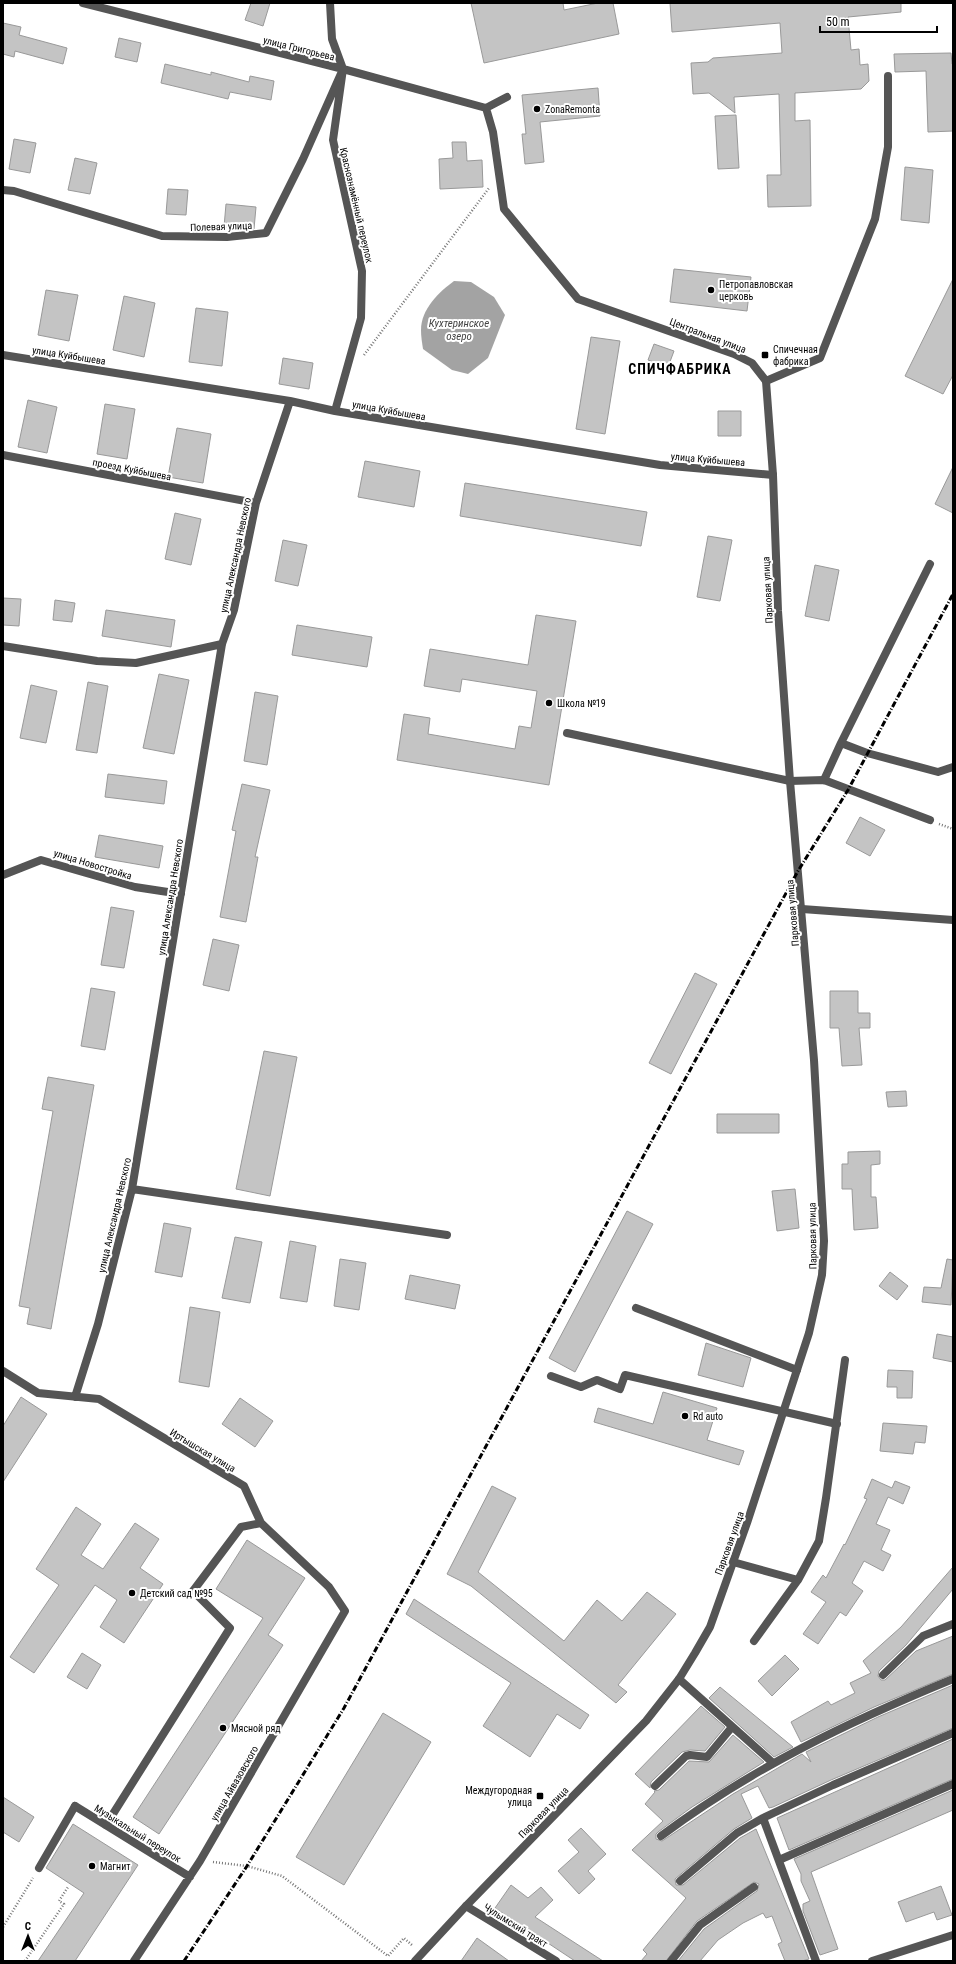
<svg xmlns="http://www.w3.org/2000/svg" width="956" height="1964" font-family="'Roboto Condensed',sans-serif">
  <rect width="100%" height="100%" fill="#fff"/>
  <path fill="#a3a3a3" d="M454,281l17,1 23,15 11,18 -17,43 -20,16 -16,-4 -29,-21c-1,-6 -2,-13 -2,-19 0,-21 18,-38 33,-49z"/>
  <path fill="#c4c4c4" stroke="#999" d="M251,3h19l-7,23 -18,-6z
    M471,3h92l1,7 34,-7h15l6,31 -135,29z
    M670,3h231v9l-53,5 3,33 8,-1 1,16 8,-1 1,17 -8,8 -66,4v28l15,-1 1,86 -43,1 -1,-32h14l-2,-81 -45,3 1,16 -26,-20 -16,1 -2,-31 17,-1 5,-4 69,-5 -2,-30 -108,9z
    M3,23l18,4 -2,8 48,13 -4,16 -48,-13 -1,6 -11,-3z
    M119,38l22,5 -4,19 -22,-5z
    M951,53l1,11h1v67l-25,1 -2,-61 -31,1 -1,-18z
    M165,64l46,11v-3l38,10 1,-6 24,5 -3,19 -41,-8 -2,7 -67,-16z
    M598,88l2,28 -60,6 4,40 -19,2 -3,-30h4l-4,-39z
    M736,115l3,53 -21,1 -3,-53z
    M14,139l22,4 -6,30 -21,-4z
    M452,142h14l1,19 15,-1 1,27 -43,2 -1,-30 14,-1z
    M75,158l22,5 -7,31 -22,-4z
    M905,167l28,3 -4,53 -28,-3z
    M168,189l20,1 -2,25 -20,-1z
    M226,204l30,3 -2,22 -30,-2z
    M674,269l77,8 -4,34 -77,-9z
    M953,279v96l-10,19 -38,-18z
    M46,290l32,5 -9,46 -31,-6z
    M124,296l31,7 -11,54 -31,-7z
    M196,308l32,4 -6,54 -33,-4z
    M591,337l29,4 -15,93 -29,-5z
    M654,344l20,7 -6,16 -20,-7z
    M283,358l30,5 -4,26 -30,-5z
    M28,400l29,7 -10,46 -29,-6z
    M105,404l30,5 -8,50 -30,-5z
    M718,411h23v25h-23z
    M177,428l34,6 -8,49 -35,-6z
    M365,461l55,10 -6,36 -56,-10z
    M953,467v46l-18,-9z
    M465,483l182,29 -6,34 -181,-30z
    M175,513l26,6 -10,46 -26,-6z
    M708,536l24,4 -12,61 -23,-4z
    M283,540l24,5 -9,41 -23,-5z
    M815,565l24,5 -10,51 -24,-5z
    M3,598l18,1 -2,27 -16,-1z
    M55,600l20,3 -3,19 -19,-2z
    M106,610l69,10 -4,27 -69,-11z
    M536,615l40,6 -27,164 -152,-25 7,-46 26,4 -2,16 87,15 4,-23 12,2 6,-37 -75,-12 -2,13 -36,-6 6,-37 98,16z
    M297,625l75,12 -5,30 -75,-12z
    M159,674l30,6 -15,74 -31,-6z
    M88,682l20,4 -11,67 -21,-3z
    M31,685l26,6 -11,52 -26,-5z
    M255,692l23,4 -11,69 -23,-4z
    M108,774l59,7 -3,23 -59,-7z
    M242,784l28,6 -15,67h3l-12,65 -26,-5 16,-86 -4,-1z
    M860,817l25,13 -15,26 -24,-13z
    M99,835l64,11 -4,22 -64,-11z
    M111,907l23,4 -10,57 -23,-3z
    M213,939l26,6 -10,46 -26,-6z
    M695,973l22,11 -46,90 -22,-11z
    M91,988l24,4 -10,58 -24,-4z
    M830,991h28v22h12v15h-11l3,37 -20,1 -3,-38h-9z
    M264,1051l33,6 -27,139 -34,-7z
    M48,1077l46,8 -43,244 -24,-5 3,-16 -11,-2 34,-195 -11,-2z
    M906,1091l1,15 -19,1 -2,-15z
    M717,1114h62v19h-62z
    M880,1151v13l-9,1v32h5l2,31 -24,2 -2,-41h-10v-25h6v-12z
    M795,1189l4,39 -22,3 -5,-40z
    M627,1211l26,13 -78,148 -26,-14z
    M164,1223l27,5 -9,49 -27,-5z
    M235,1237l27,5 -12,61 -28,-5z
    M290,1241l26,5 -9,56 -27,-4z
    M340,1259l26,4 -7,47 -25,-4z
    M947,1259l6,1 -2,45 -29,-3 2,-15 17,1z
    M890,1272l18,14 -11,14 -18,-14z
    M410,1275l50,10 -5,24 -50,-10z
    M190,1307l30,5 -11,75 -30,-5z
    M937,1334l16,3v25l-20,-4z
    M706,1343l45,15 -8,29 -45,-12z
    M888,1370l25,1 -1,27h-15v-11h-10z
    M663,1392l54,16 -10,32 37,11 -5,14 -145,-43 4,-14 55,16z
    M21,1397l26,17 -44,68v-56z
    M240,1398l33,23 -18,26 -33,-23z
    M883,1423l44,3 -2,17 -10,-1 -2,12 -33,-3z
    M872,1479l20,9 3,-7 15,6 -7,17 -15,-7 -12,27 14,6 -9,20 10,5 -8,16 -19,-10 -12,22 11,8 -17,25 -6,-4 -22,32 -15,-10 23,-32 -15,-10 12,-17 3,3 18,-34 1,1 22,-46 -3,-1z
    M492,1486l24,12 -38,74 86,69 33,-41 25,21 25,-29 29,22 -58,71 9,7 -11,11 -145,-117 -24,-12z
    M76,1507l25,17 -20,31 22,14 32,-46 24,16 -19,29 23,16 -39,59 -24,-16 17,-27 -22,-15 -61,88 -24,-16 49,-72 -23,-16z
    M247,1540l58,38 -37,57 15,10 -124,189 -26,-17 130,-199 -47,-29z
    M953,1567v22l-47,56 -27,26 -1,5 3,4h4l31,-29 37,-15v38l-79,33 -73,35 -10,-20 37,-21 3,4 24,-12 -5,-10 21,-10 -8,-12 38,-34z
    M414,1599l175,116 -9,14 -23,-15 -27,43 -47,-31 28,-43 -105,-69z
    M82,1653l19,12 -14,24 -20,-12z
    M785,1655l14,14 -27,27 -14,-15z
    M953,1685v43l-122,52 -58,27 -4,1 -11,-22 -17,8 11,24 -18,11 -59,50 1,6h7l57,-47 16,-9 53,130 -7,2h-17l-7,-17 4,-2 -10,-26 -6,2 -3,-5 -20,10 -25,17 -18,21h-22l26,-32 53,-38 2,-7 -5,-2 -57,39 -31,40h-25l6,-7 -4,-4 43,-52 -54,-48 31,-29 -18,-17 10,-12 -1,-1 5,-1 30,-29 20,1 24,-27 31,27 -72,45 -34,25 -2,2v5l6,2 71,-47 69,-40 9,8 -5,-10 72,-35z
    M720,1687l73,60 -19,10 -65,-59z
    M701,1706l24,21 -20,24 -15,-1 -8,2 -31,30 -1,6 -15,-14z
    M383,1713l48,29 -87,143 -48,-28z
    M953,1739v40l-164,71 -12,-32z
    M953,1790v20l-142,62 27,77 -18,6 -17,-44v-7l7,-3 -9,-20v-7l-7,-15z
    M3,1797l31,20 -15,25 -16,-10z
    M73,1824l65,41 -63,96h-37l46,-68 -38,-25z
    M581,1828l25,26 -18,17 7,8 -16,15 -21,-23 21,-19 -11,-12z
    M511,1885l17,13 13,-11 12,13 -18,17 68,44h-28l-80,-53z
    M941,1886l11,29 -15,5 -3,-8 -28,10 -8,-20z
    M477,1938l32,23h-48z"/>
  <g fill="none" stroke-linecap="round" stroke-linejoin="round">
    <path stroke="#777" stroke-width="2.5" stroke-dasharray="1 2" stroke-linecap="butt" d="M364,355l125,-167
      M939,824l14,5
      M213,1862l34,4 35,10 106,80 16,-18 9,8
      M3,1927l30,-49
      M25,1961l39,-57 -5,-3 9,-14"/>
    <path stroke="#555" stroke-width="8" d="M567,733l223,48
      M841,743l26,10 71,19 15,-5
      M824,780l17,-37 89,-179
      M636,1308l161,62
      M551,1376l30,11 16,-7 23,9 5,-14 212,49
      M733,1562l65,18
      M754,1641l44,-61 21,-39 7,-43 19,-138
      M883,1675l40,-39 30,-12
      M679,1679l94,84
      M655,1786l31,-30 4,-1 17,2 25,-30
      M763,1818l70,-33 120,-52
      M106,1825l124,-197 -37,-37
      M661,1836c91,-68 187,-114 292,-157
      M779,1860l174,-76
      M39,1868l36,-62
      M680,1881l57,-48 26,-15 53,143
      M671,1961l29,-36 54,-38"/>
    <path stroke="#555" stroke-width="8" d="M83,3l260,66 143,39 21,-11
      M330,3l2,36 11,30 -10,71 29,131 -1,47 -26,93
      M486,108l7,24 11,77 74,90 156,55 18,9 14,18 54,-23 55,-139 13,-72v-71
      M3,190l11,1 148,45 65,1 39,-4 37,-74 40,-90
      M3,355l287,46 45,10 325,54 113,10
      M3,455l253,48
      M3,646l94,15 39,2 86,-19
      M790,781l34,-1 106,40
      M3,875l38,-15 94,27 46,7
      M802,909l151,11
      M132,1189l315,46
      M3,1371l35,22 61,6 145,87 17,37 68,64 16,24 -145,250 -66,100
      M75,1397l23,-73 34,-135 90,-545 12,-34 22,-107 34,-102
      M193,1591l48,-64 20,-4
      M75,1806l115,71
      M466,1906l90,55
      M872,1961l81,-26"/>
    <path stroke="#555" stroke-width="8" d="M415,1961l51,-55 180,-185 33,-42 16,-26 15,-26 37,-104 62,-190 13,-58 2,-34 -10,-181 -24,-279 -12,-170 -5,-136 -7,-94"/>
    <path stroke="#000" stroke-width="3" stroke-dasharray="6 2 1 2" stroke-linecap="butt" d="M184,1961l63,-95 97,-158 454,-837 50,-81 105,-196"/>
  </g>
  <g fill="#000" stroke="#fff" stroke-width="1.5">
    <circle cx="537" cy="109" r="4"/>
    <circle cx="711" cy="290" r="4"/>
    <rect x="761" y="351" width="8" height="8" rx="2"/>
    <circle cx="549" cy="703" r="4"/>
    <circle cx="685" cy="1416" r="4"/>
    <circle cx="132" cy="1593" r="4"/>
    <circle cx="223" cy="1728" r="4"/>
    <rect x="536" y="1792" width="8" height="8" rx="2"/>
    <circle cx="92" cy="1866" r="4"/>
  </g>
  <g text-anchor="middle" stroke-width="4" stroke-linejoin="round" paint-order="stroke">
    <g font-size="10" fill="#000" stroke="#fff">
      <text transform="translate(299 48) rotate(14)" y="4">улица Григорьева</text>
      <text transform="translate(357 205) rotate(77)" y="4">Краснознамённый переулок</text>
      <text transform="translate(221 226) rotate(-2)" y="4">Полевая улица</text>
      <text transform="translate(708 335) rotate(21)" y="4">Центральная улица</text>
      <text transform="translate(69 355) rotate(9)" y="4">улица Куйбышева</text>
      <text transform="translate(389 410) rotate(10)" y="4">улица Куйбышева</text>
      <text transform="translate(708 459) rotate(5)" y="4">улица Куйбышева</text>
      <text transform="translate(132 469) rotate(11)" y="4">проезд Куйбышева</text>
      <text transform="translate(235 555) rotate(-78)" y="4">улица Александра Невского</text>
      <text transform="translate(767 590) rotate(-93)" y="4">Парковая улица</text>
      <text transform="translate(93 864) rotate(17)" y="4">улица Новостройка</text>
      <text transform="translate(170 897) rotate(-81)" y="4">улица Александра Невского</text>
      <text transform="translate(792 913) rotate(-95)" y="4">Парковая улица</text>
      <text transform="translate(114 1215) rotate(-77)" y="4">улица Александра Невского</text>
      <text transform="translate(812 1236) rotate(-91)" y="4">Парковая улица</text>
      <text transform="translate(203 1450) rotate(31)" y="4">Иртышская улица</text>
      <text transform="translate(729 1543) rotate(-70)" y="4">Парковая улица</text>
      <text transform="translate(234 1783) rotate(-60)" y="4">улица Айвазовского</text>
      <text transform="translate(543 1812) rotate(-46)" y="4">Парковая улица</text>
      <text transform="translate(138 1833) rotate(32)" y="4">Музыкальный переулок</text>
      <text transform="translate(516 1925) rotate(32)" y="4">Чулымский тракт</text>
    </g>
    <g font-size="10" fill="#000" stroke="#fff" text-anchor="start">
      <text x="545" y="113">ZonaRemonta</text>
      <text x="719" y="288">Петропавловская<tspan x="719" dy="12">церковь</tspan></text>
      <text x="773" y="353">Спичечная<tspan x="773" dy="12">фабрика</tspan></text>
      <text x="557" y="707">Школа №19</text>
      <text x="693" y="1420">Rd auto</text>
      <text x="140" y="1597">Детский сад №95</text>
      <text x="231" y="1732">Мясной ряд</text>
      <text x="532" y="1794" text-anchor="end">Междугородная<tspan x="532" dy="12">улица</tspan></text>
      <text x="100" y="1870">Магнит</text>
    </g>
    <g font-size="11" font-style="italic" fill="#444" stroke="#fff">
      <text x="459" y="327">Кухтеринское<tspan x="459" dy="13">озеро</tspan></text>
    </g>
    <g font-size="14" font-weight="bold" letter-spacing="1" fill="#000" stroke="#fff">
      <text x="680" y="374">СПИЧФАБРИКА</text>
    </g>
  </g>
  <rect width="956" height="1964" fill="none" stroke="#000000" stroke-width="8"/>
  <g transform="translate(28 1936)" stroke="#ffffff" stroke-width="3" paint-order="stroke">
  <path d="M0-3L7 15L0 10L-7 15Z" fill="#000000"/>
  <text y="-6" font-size="11" font-weight="bold" text-anchor="middle" fill="#000000">С</text>
  </g>
  <path d="M820 26v6h117v-6" fill="none" stroke="#000000" stroke-width="2"/>
  <text x="826" y="26" font-size="12" fill="#000000" stroke="#ffffff" stroke-width="3" paint-order="stroke">50 m</text>
</svg>
